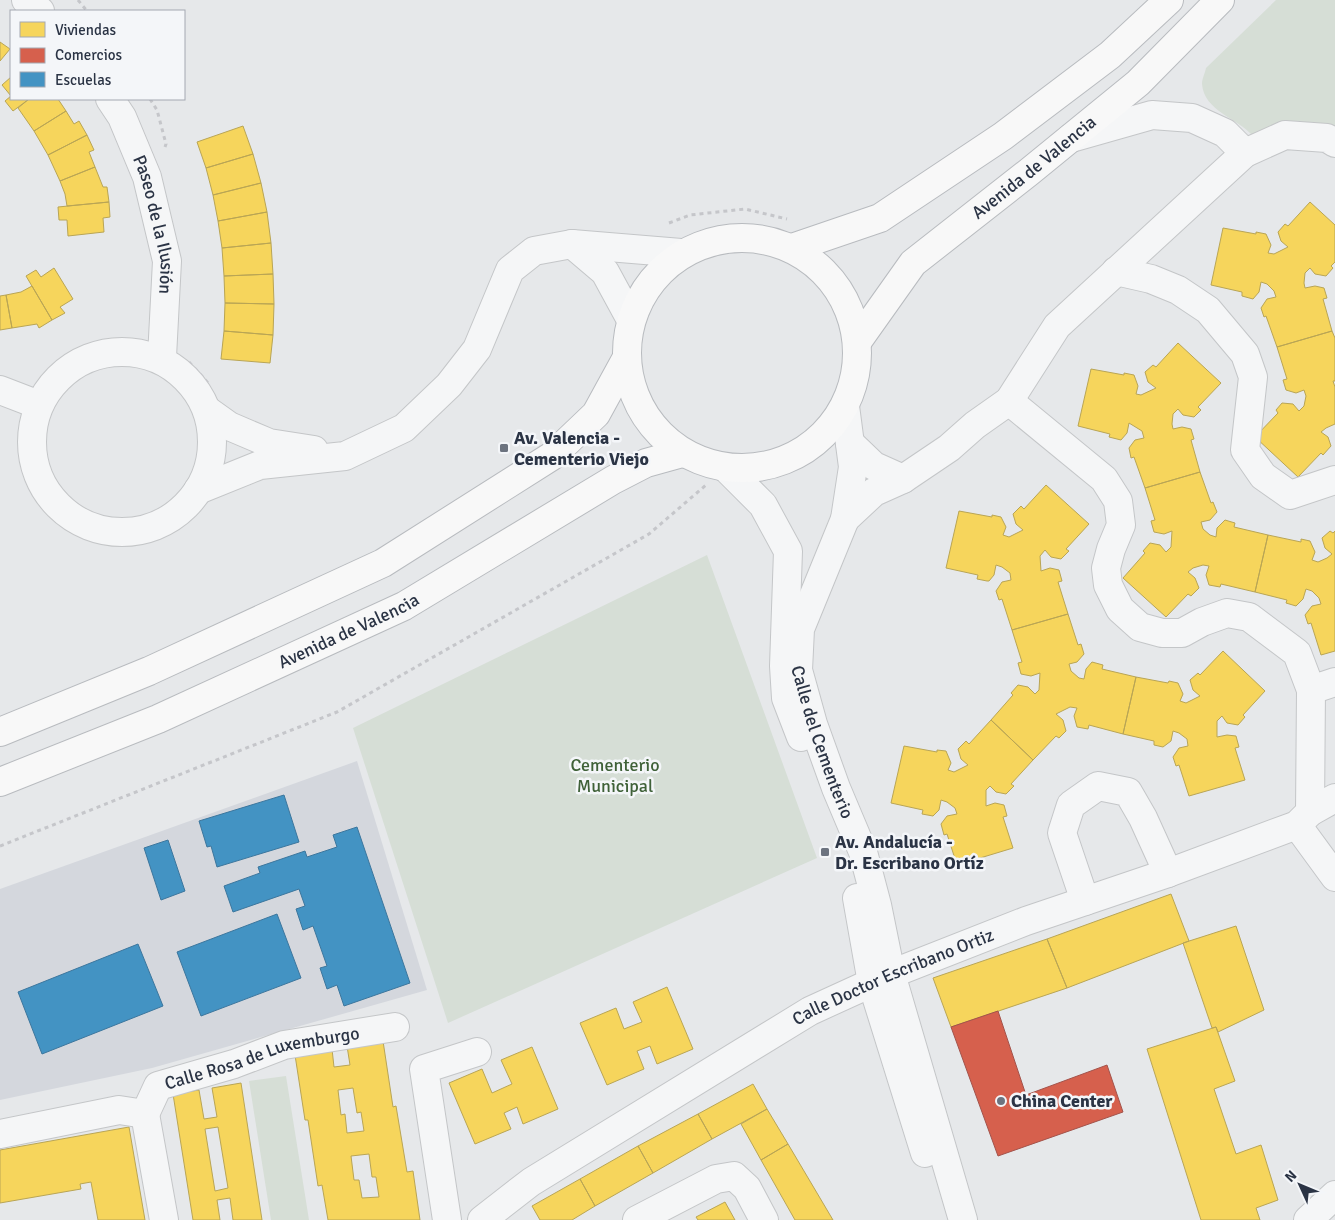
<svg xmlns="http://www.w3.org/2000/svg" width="1335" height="1220" font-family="Signika,sans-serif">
  <rect width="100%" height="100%" fill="#e6e8ea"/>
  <path fill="#d4d7dd" d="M357,761l70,229 -275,78 -152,32v-211z"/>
  <path fill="#d6ded6" d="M1276,0h59v128l-83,7c-15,-17 -48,-24 -50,-51 0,-5 3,-11 4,-16z
    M707,555l110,303 -369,165 -95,-295z
    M286,1076l23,144h-38l-22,-139z"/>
  <path fill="#f6d55c" stroke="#b9a555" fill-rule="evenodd" d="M0,42l10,7 -10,12z
    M11,77v19l-9,-11z
    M11,96v3h18l-16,12 -8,-10z
    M29,99h29l8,12 -32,20 -16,-23z
    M66,111l8,13 5,-3 8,14 -39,20 -14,-24z
    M243,126l10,28 -47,14 -9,-26z
    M87,135l7,15 -5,2 6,15 -35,14 -12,-26z
    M253,154l8,29 -48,12 -7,-27z
    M95,167l8,20h4l2,15 -42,4 -2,-12 -5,-13z
    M261,183l6,29 -49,9 -5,-26z
    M109,202l1,15 -7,1 1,14 -36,4 -1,-16h-8l-1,-13z
    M1310,202l25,23v37l-4,4 2,2 -7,8 -11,-2 -5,-6 -5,5 -1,10 1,5 10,-2 9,2 3,10 -4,1 9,32 -55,16 -11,-31 -2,1 -3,-9 6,-9 9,-2 -2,-6 -7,-7 -6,-2 -2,10 -6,7 -11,-3v-4l-31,-7 12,-57 33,6v-2l10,2 5,11 -3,8 6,1 14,-7 -7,-6 -3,-9 7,-8 3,2z
    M267,212l4,31 -49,5 -4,-27z
    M271,243l2,31 -49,2 -2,-28z
    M54,268l19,31 -13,8 5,6 -13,7 -26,-44 10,-6 5,7z
    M273,274l1,30 -49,-1 -1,-27z
    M32,286l20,34 -13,8 -2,-4 -25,4 -6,-33 15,-3z
    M6,295l6,33 -12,2v-34z
    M225,303l49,1 -1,31 -49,-4z
    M224,331l49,4 -3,28 -49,-4z
    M1332,331l3,7v43h-2l2,6v37l-9,4 -5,4 7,5 3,9 -8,9 -2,-2 -23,24 -43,-40 23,-24 -2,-3 6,-7 11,1 6,7 5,-5 2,-10 -2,-6 -8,3 -10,-3 -3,-10 4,-1 -10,-32z
    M1178,343l43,40 -23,24 3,3 -7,7 -11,-2 -5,-6 -5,5 -1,10 1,5 9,-2 9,2 3,10 -3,1 9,32 -55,16 -11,-31 -3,1 -2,-10 6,-8 9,-2 -2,-7 -13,-8 -2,10 -6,7 -12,-3 1,-3 -32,-8 13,-57 33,6v-2l10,2 4,11 -2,8 5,1 15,-7 -8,-6 -3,-10 8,-7 3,2z
    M1200,472l11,31 2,-1 4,10 -7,8 -9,2 2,7 7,6 6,2 1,-9 8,-8 10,3 -1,4 34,8 -13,57 -34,-8 -1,3 -11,-2 -3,-10 3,-9 -6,-1 -10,3 -5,4 7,6 4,10 -8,8 -3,-2 -22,23 -43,-39 22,-25 -2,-2 7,-8 10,2 6,7 5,-5 1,-16 -8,3 -10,-2 -3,-11 4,-1 -10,-32z
    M1046,485l43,39 -23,25 3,2 -8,8 -10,-2 -6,-7 -5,6 1,15 9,-3 9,2 3,11 -4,1 10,32 -56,16 -10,-31 -3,1 -3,-9 6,-9 9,-2 -1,-7 -8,-6 -6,-2 -2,10 -5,6h-2l-10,-2 1,-4 -32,-7 13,-57 33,6v-2l9,2 5,10 -3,8 6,2 14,-7 -7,-6 -3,-10 8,-8 3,3z
    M1330,531l3,2 2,-2v120l-14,4 -10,-32 -3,1 -3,-9 7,-9 9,-2 -2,-6 -7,-7 -6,-2 -3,10 -7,7 -10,-3 1,-3 -32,-8 13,-57 33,7v-3l9,2 5,11 -3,8 6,2 9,-4 5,-4 -7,-6 -3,-10z
    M1068,614l10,31 3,-1 3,10 -7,8 -8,2 2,7 8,7 5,1 2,-10 6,-7 11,3 -1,4 34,8 -13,57 -34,-9 -1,4 -11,-2 -3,-11 3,-8 -7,-1 -14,7 7,6 3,11 -7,7 -3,-2 -23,24 -42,-40 22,-25 -2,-2 7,-8 10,2 7,7 4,-4 1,-17 -9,3 -10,-2 -3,-11 4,-1 -10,-32z
    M1223,651l42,40 -22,24 2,2 -7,8 -11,-2 -5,-7 -5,5v16l10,-2 9,1 3,11 -4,1 10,32 -56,16 -10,-31 -3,1 -3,-9 6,-9 9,-2 -1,-7 -8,-6 -6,-2 -2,10 -8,6 -9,-2v-4l-31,-7 13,-57 32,6 1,-2 9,2 5,11 -3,7 6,2 14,-7 -7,-6 -3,-10 8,-7 2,2z
    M991,720l42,40 -22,24 3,2 -8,8 -10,-2 -6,-6 -4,4v16l9,-3 9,2 3,11 -4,1 10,31 -56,17 -10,-31 -3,1 -3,-11 6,-8 10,-2 -2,-6 -8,-6 -6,-2 -2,10 -6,6 -11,-2 1,-4 -32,-7 13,-57 33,6v-2l9,1 5,12 -3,7 6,2 14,-7 -7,-6 -3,-10 8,-8 3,3z
    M1171,894l18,47 -122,47 -20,-49z
    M1236,926l28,84 -46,22 -2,-5 -4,1 -29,-85z
    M1047,939l20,49 -116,39 -18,-49z
    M667,987l26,62 -36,15 -7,-18 -13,5 7,18 -37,16 -27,-62 36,-15 8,21 18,-7 -9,-20z
    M1216,1027l19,54 -21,8 22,65 25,-9 17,55 -22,8 4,12h-59l-54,-171z
    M383,1041l10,66 3,-1 11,66 6,-1 7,49h-92l-6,-35 -4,1 -10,-66h-3l-10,-65 37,-6 2,18 16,-2 -3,-19zM353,1088l4,25 4,-1 3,19 -17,2 -2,-19 -4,1 -3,-25zM369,1154l3,23h4l3,20 -17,1 -3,-18h-5l-3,-24z
    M532,1047l26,62 -35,15 -6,-17 -13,6 7,16 -36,15 -26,-61 33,-14 10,24 20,-9 -11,-24z
    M241,1083l21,137h-29l-3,-22 -13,2 3,20h-27l-20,-126 26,-4 5,29 13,-2 -5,-29zM218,1127l10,61 -13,3 -10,-62z
    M753,1084l14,25 -55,30 -14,-25z
    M767,1109l21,35 -27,16 -20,-36z
    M698,1114l14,25 -59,34 -15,-27z
    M129,1127l16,93h-47l-7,-38 -11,2 1,5 -81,14v-53z
    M788,1144l45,76h-38l-34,-60z
    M638,1146l15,27 -58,33 -15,-27z
    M580,1179l15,27 -23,14h-32l-8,-14z
    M725,1202l10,18h-37l-2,-3z"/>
  <path fill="#d6604d" stroke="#a3534b" d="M998,1011l28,84 81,-30 16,47 -125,44 -47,-129z"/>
  <path fill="#4393c3" stroke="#3c769d" d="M284,795l15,47 -82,25 -6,-21 -4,1 -8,-26z
    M357,827l53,156 -66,23 -7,-21 -10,4 -7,-21 7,-2 -14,-40 -10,4 -7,-21 9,-3 -6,-17 -66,23 -9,-26 36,-13 -2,-6 47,-16 2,6 30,-10 -4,-12z
    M168,840l17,51 -24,9 -17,-52z
    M277,914l24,64 -100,38 -24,-64z
    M138,944l25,62 -121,48 -24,-62z"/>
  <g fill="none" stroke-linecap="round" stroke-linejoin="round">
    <g stroke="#c4c6c8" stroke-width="30">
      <g id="minor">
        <path d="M26,0l14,11"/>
        <path id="s1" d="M110,99l12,18 25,60 20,84 -5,96"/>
        <path d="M1071,138l81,-23 40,3 33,15 20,20"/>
        <path d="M572,244l33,28 25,46"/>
        <path d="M1116,271l35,8 27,11 30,20 37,44 8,23 -8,73 18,26 27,19 45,-15"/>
        <circle cx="122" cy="442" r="90"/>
        <path d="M0,390l39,15"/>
        <path d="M1009,401l95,78 14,22 3,24 -10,24 -5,19 2,17 12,24 20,18 22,6h20l20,-11 25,-9 22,4 48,36 14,37"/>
        <path id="s2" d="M845,406l8,61 -8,52 -45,110 -2,41 15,54 23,64 27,64 14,53 14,69 72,246"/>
        <path d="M208,411l21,15 40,17 45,7"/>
        <path d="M850,443l24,23 29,13"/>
        <path d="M726,468l37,37 25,46 -4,115 2,32 15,39"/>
        <path d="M198,490l62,-25 85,-9 59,-28 45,-43 28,-36 33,-79 24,-19 38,-7 109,9"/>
        <path d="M845,519l29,-27 29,-13 46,-31 26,-23 34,-24 48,-75 188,-173 40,-18 42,3 8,5"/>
        <path d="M1310,812l1,-122 24,-8"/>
        <path d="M1297,825l38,52"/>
        <path d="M857,898l15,85 53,170"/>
        <path d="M1085,901l-23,-68 9,-28 27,-19 30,6 15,26 25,55"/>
        <path id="s3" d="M145,1114l13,-28 76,-22 50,-19 111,-18"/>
        <path d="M145,1114l19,106"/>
        <path d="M0,1134l119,-24 26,4"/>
        <path d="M447,1220l-23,-151 53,-17"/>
        <path id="s4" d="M482,1220l49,-38 279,-171 81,-37 135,-53 142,-48 129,-48 13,-13 25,-14"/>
        <path d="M637,1220l79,-41 18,-3 13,12 17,32"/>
      </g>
    </g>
    <g stroke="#c4c6c8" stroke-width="30">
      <path id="tertiary" d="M1308,1220l27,-25"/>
    </g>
    <g stroke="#b8bbbf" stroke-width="30">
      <g id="trunk">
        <circle cx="742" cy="353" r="115"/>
        <path d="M792,248l88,-30 123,-82 107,-81 59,-55"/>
        <path id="s5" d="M857,342l56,-79 116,-91 109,-89 82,-83"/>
        <path d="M0,732l149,-61 234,-108 169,-107 44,-42 29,-53"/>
        <path id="s6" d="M0,782l158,-63 246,-113 209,-126 33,-17 36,-10"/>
      </g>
    </g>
    <path stroke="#c5c6ca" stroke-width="3" stroke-dasharray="4 4" stroke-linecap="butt" d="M78,0l9,11
      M150,99l7,11 9,34 -1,3
      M669,223l21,-8 55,-6 42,10
      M189,362l19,21
      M0,846l337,-134 312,-178 57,-49"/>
    <use href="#minor" stroke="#f5f6f7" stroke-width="28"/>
    <use href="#tertiary" stroke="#f5f6f7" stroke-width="28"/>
    <use href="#trunk" stroke="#f8f8f8" stroke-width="28"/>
  </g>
  <g fill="#6c737f" stroke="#f4f6f9" stroke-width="2">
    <rect x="499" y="443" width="10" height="10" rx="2.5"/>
    <rect x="820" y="847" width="10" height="10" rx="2.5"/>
    <circle cx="1001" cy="1101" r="5"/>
  </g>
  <g text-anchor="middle" stroke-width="5" stroke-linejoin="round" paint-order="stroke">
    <g font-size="18" fill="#2b3445" stroke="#f4f6f9">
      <text dy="6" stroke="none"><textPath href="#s5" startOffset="251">Avenida de Valencia</textPath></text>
      <text dy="6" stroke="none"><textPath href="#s1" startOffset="135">Paseo de la Ilusión</textPath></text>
      <text dy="6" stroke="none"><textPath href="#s6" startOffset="380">Avenida de Valencia</textPath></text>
      <text dy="6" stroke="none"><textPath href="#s2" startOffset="350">Calle del Cementerio</textPath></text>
      <text dy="6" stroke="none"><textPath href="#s4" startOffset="479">Calle Doctor Escribano Ortiz</textPath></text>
      <text dy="6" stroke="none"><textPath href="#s3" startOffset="139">Calle Rosa de Luxemburgo</textPath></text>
    </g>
    <g font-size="18" font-weight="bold" fill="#2b3445" stroke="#f4f6f9" text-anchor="start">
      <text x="514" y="444">Av. Valencia -<tspan x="514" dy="21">Cementerio Viejo</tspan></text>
      <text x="835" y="848">Av. Andalucía -<tspan x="835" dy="21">Dr. Escribano Ortíz</tspan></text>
      <text x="1011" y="1107">China Center</text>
    </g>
    <g font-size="18" fill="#3f6138" stroke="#f4f6f9">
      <text x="615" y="771">Cementerio<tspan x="615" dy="21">Municipal</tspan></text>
    </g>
  </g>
  <rect x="10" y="10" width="175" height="90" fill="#f4f6f9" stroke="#a4a8b1"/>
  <rect x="20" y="22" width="25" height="15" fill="#f6d55c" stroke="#a4a8b1"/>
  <text x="55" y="35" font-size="15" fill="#2b3445">Viviendas</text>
  <rect x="20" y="48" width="25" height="15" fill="#d6604d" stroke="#a4a8b1"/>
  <text x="55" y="60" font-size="15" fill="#2b3445">Comercios</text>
  <rect x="20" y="72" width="25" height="15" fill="#4393c3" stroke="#a4a8b1"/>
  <text x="55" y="85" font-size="15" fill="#2b3445">Escuelas</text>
  <g transform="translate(1300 1185) rotate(314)" stroke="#f4f6f9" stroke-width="4" paint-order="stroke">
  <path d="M0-4L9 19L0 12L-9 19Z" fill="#2b3445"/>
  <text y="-8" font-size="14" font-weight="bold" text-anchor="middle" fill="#2b3445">N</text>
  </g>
</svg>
